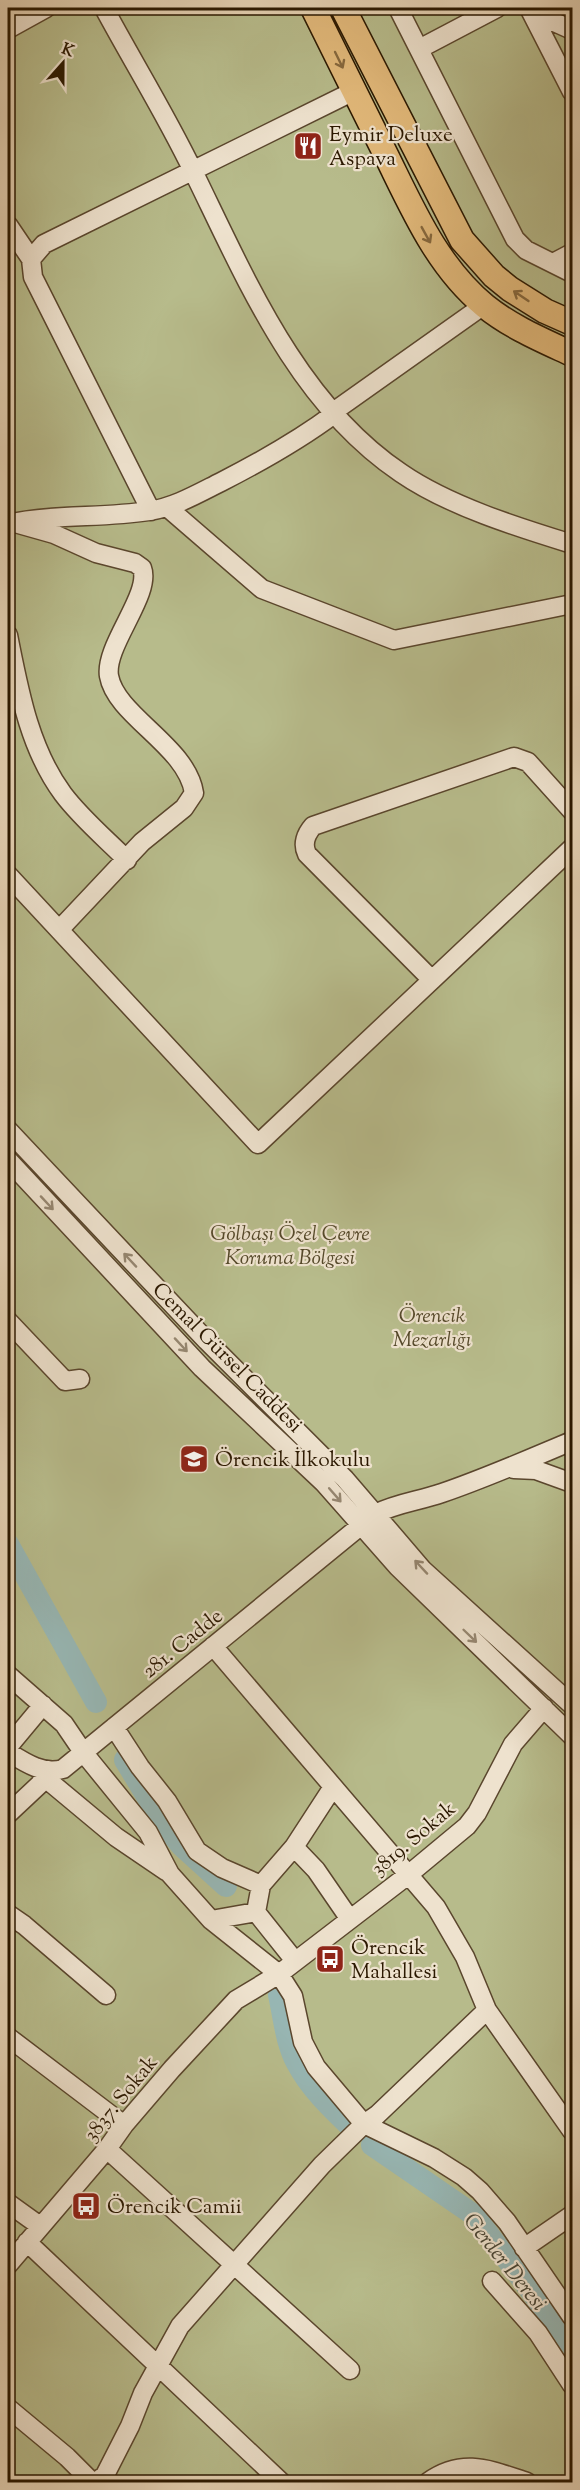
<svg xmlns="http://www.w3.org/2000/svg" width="580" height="2490" font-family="'Sorts Mill Goudy',serif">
  <rect width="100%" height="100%" fill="#e5d2b4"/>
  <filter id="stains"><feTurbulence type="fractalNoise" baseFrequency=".00333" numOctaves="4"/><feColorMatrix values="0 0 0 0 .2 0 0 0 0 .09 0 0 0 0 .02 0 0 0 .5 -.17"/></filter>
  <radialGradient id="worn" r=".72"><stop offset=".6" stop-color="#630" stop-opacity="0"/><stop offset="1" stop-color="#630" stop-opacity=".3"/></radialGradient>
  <path fill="#b7bb8b" stroke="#716a46" stroke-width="1.5" d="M8,8h564v2474h-564z"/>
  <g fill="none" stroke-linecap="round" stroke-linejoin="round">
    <path stroke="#97b6b3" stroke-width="22" d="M8,1544l88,158
      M125,1760l38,63 18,22 45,41
      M279,1995c5,22 7,48 18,68 13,25 34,45 54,64
      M372,2145l102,70 98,131"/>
    <g stroke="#5a462d" stroke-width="21">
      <path id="minor" d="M104,8c29,54 62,107 89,163 53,108 104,232 208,302 48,33 116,54 171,71
        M398,8l117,231 11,11 46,23
        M529,8l43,84
        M532,12l40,18
        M8,29l38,-21
        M419,49l78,-41
        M8,225l23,34
        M553,263l19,-10
        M333,412l151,-107
        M167,507l95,82 132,51 178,-36
        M151,511l-118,-234 -2,-18 13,-15 310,-153
        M17,522c44,-8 88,-4 132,-11 26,-4 48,-17 72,-29 39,-20 77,-41 113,-68
        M15,523l39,11 42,19 39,10 7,5c10,26 -38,78 -33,108 7,40 78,70 85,117l-10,15 -42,34 -83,88
        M8,635c11,55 21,113 55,159 18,24 42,44 64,66
        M8,875l250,269 314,-296
        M432,980l-125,-126c-5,-10 -1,-20 6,-28l201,-69 14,5 44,49
        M8,1130l199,211 138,138 78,91 149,135
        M8,1160l194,208 122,115 74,84 174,169
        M8,1321l57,60 15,-2
        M514,1469l22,1 36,13
        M213,1646l223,261 29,50 22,53 85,121
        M8,1675l56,49 19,28 65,80 22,42 41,46 68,54 14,22 10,46 13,25 48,57 -42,41 -142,161 -37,67 -13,33 -25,49 -9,7
        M114,1727l26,40 27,34 30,50 25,17 39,17
        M8,1747l35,-42
        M8,1752c16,10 35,23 55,17l312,-255c22,-11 44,-13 67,-21 44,-15 87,-34 130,-52
        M44,1777l72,60 50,34
        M8,1814l32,-30 8,-14
        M294,1847l22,23 33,48
        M256,1912l39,49
        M8,1914l16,11 82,70
        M211,1920l45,-8 5,-27 33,-38 39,-60
        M8,2037l116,88
        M364,2124l70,34 30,19 16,14 27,31 65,95
        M364,2124l13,-9 110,-105
        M107,2149l243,221
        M8,2203l32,23
        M27,2242l254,240
        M524,2248l48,-33
        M8,2265l99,-116 17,-24 48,-56 64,-69 43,-26 129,-99 59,-49 10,-13 36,-69 31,-36
        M492,2281l46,52 34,52
        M8,2408l59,49 25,25
        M428,2482c35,-25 62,-12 99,0"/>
    </g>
    <g stroke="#2b1800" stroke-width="27">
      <path id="major" d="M313,8c25,50 50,100 75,151 26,53 50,108 97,147 26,21 57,34 87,48
        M343,8l119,232 32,36 16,13 35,22 27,12"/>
    </g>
    <use href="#minor" stroke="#eee2ce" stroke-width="18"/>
    <use href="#major" stroke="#e2b97a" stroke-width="24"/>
  </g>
  <defs><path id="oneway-shaft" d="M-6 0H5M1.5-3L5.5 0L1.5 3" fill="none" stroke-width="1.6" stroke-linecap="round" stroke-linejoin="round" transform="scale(1.5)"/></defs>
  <g stroke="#86683d">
    <use href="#oneway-shaft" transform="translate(339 60) rotate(64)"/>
    <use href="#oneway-shaft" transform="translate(426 235) rotate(61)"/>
    <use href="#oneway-shaft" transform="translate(521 296) rotate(-146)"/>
  </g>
  <g stroke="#968771">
    <use href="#oneway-shaft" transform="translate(47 1203) rotate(47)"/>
    <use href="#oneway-shaft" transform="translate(130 1260) rotate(-133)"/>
    <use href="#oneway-shaft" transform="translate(181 1345) rotate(47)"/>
    <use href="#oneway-shaft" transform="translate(335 1495) rotate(49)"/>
    <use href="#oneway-shaft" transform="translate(421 1567) rotate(-133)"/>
    <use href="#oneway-shaft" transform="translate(470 1636) rotate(44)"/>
  </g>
  <defs>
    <g id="restaurant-square" transform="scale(1.5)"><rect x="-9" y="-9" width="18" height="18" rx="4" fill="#8f2418" stroke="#eee2ce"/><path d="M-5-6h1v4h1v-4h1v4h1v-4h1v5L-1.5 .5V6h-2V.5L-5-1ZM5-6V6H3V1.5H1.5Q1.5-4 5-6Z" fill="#fff"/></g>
    <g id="school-square" transform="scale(1.5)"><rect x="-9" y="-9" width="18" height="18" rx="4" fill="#8f2418" stroke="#eee2ce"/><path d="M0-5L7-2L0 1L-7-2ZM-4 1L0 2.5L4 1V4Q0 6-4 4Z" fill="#fff"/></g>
    <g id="bus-square" transform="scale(1.5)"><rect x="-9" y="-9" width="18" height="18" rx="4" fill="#8f2418" stroke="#eee2ce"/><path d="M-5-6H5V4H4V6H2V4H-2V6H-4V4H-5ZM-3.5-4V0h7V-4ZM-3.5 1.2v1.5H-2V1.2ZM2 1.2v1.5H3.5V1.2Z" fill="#fff"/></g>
  </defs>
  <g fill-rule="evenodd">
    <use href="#restaurant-square" x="308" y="146"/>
    <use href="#school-square" x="194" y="1459"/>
    <use href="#bus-square" x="330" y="1959"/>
    <use href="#bus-square" x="86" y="2206"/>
  </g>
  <g text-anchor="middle" stroke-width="4.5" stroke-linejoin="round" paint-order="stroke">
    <g font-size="21" fill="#2b1800" stroke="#eee2ce" text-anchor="start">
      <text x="329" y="141">Eymir Deluxe<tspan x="329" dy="24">Aspava</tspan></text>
      <text x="215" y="1466">Örencik İlkokulu</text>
      <text x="351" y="1954">Örencik<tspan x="351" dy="24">Mahallesi</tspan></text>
      <text x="107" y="2213">Örencik Camii</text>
    </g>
    <g font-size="21" font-style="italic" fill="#55492a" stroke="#eee2ce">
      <text x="290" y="1240">Gölbaşı Özel Çevre<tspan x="290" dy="24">Koruma Bölgesi</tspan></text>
      <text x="432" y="1322">Örencik<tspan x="432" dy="24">Mezarlığı</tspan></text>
    </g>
    <g font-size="21" fill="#2b1800" stroke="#eee2ce">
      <text transform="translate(228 1357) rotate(45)" y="7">Cemal Gürsel Caddesi</text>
      <text transform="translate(182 1643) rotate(-39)" y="7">281. Cadde</text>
      <text transform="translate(413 1838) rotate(-40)" y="7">3819. Sokak</text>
      <text transform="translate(120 2098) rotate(-51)" y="7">3837. Sokak</text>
    </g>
    <g font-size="22" font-style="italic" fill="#4b4736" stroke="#eee2ce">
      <text transform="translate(506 2261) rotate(51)" y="8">Gerder Deresi</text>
    </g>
  </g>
  <rect width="580" height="2490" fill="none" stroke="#e5d2b4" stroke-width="30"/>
  <rect x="9" y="9" width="562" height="2472" fill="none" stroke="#2b1800" stroke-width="3"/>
  <rect x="15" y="15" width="550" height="2460" fill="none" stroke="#2b1800" stroke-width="1.5"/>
  <g transform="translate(63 63) rotate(21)" stroke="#eee2ce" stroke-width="4.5" paint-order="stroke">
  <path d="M0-4.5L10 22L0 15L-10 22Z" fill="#2b1800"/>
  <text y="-9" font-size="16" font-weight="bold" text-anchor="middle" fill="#2b1800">K</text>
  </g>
  <rect width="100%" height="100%" filter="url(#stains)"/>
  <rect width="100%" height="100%" fill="url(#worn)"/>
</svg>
